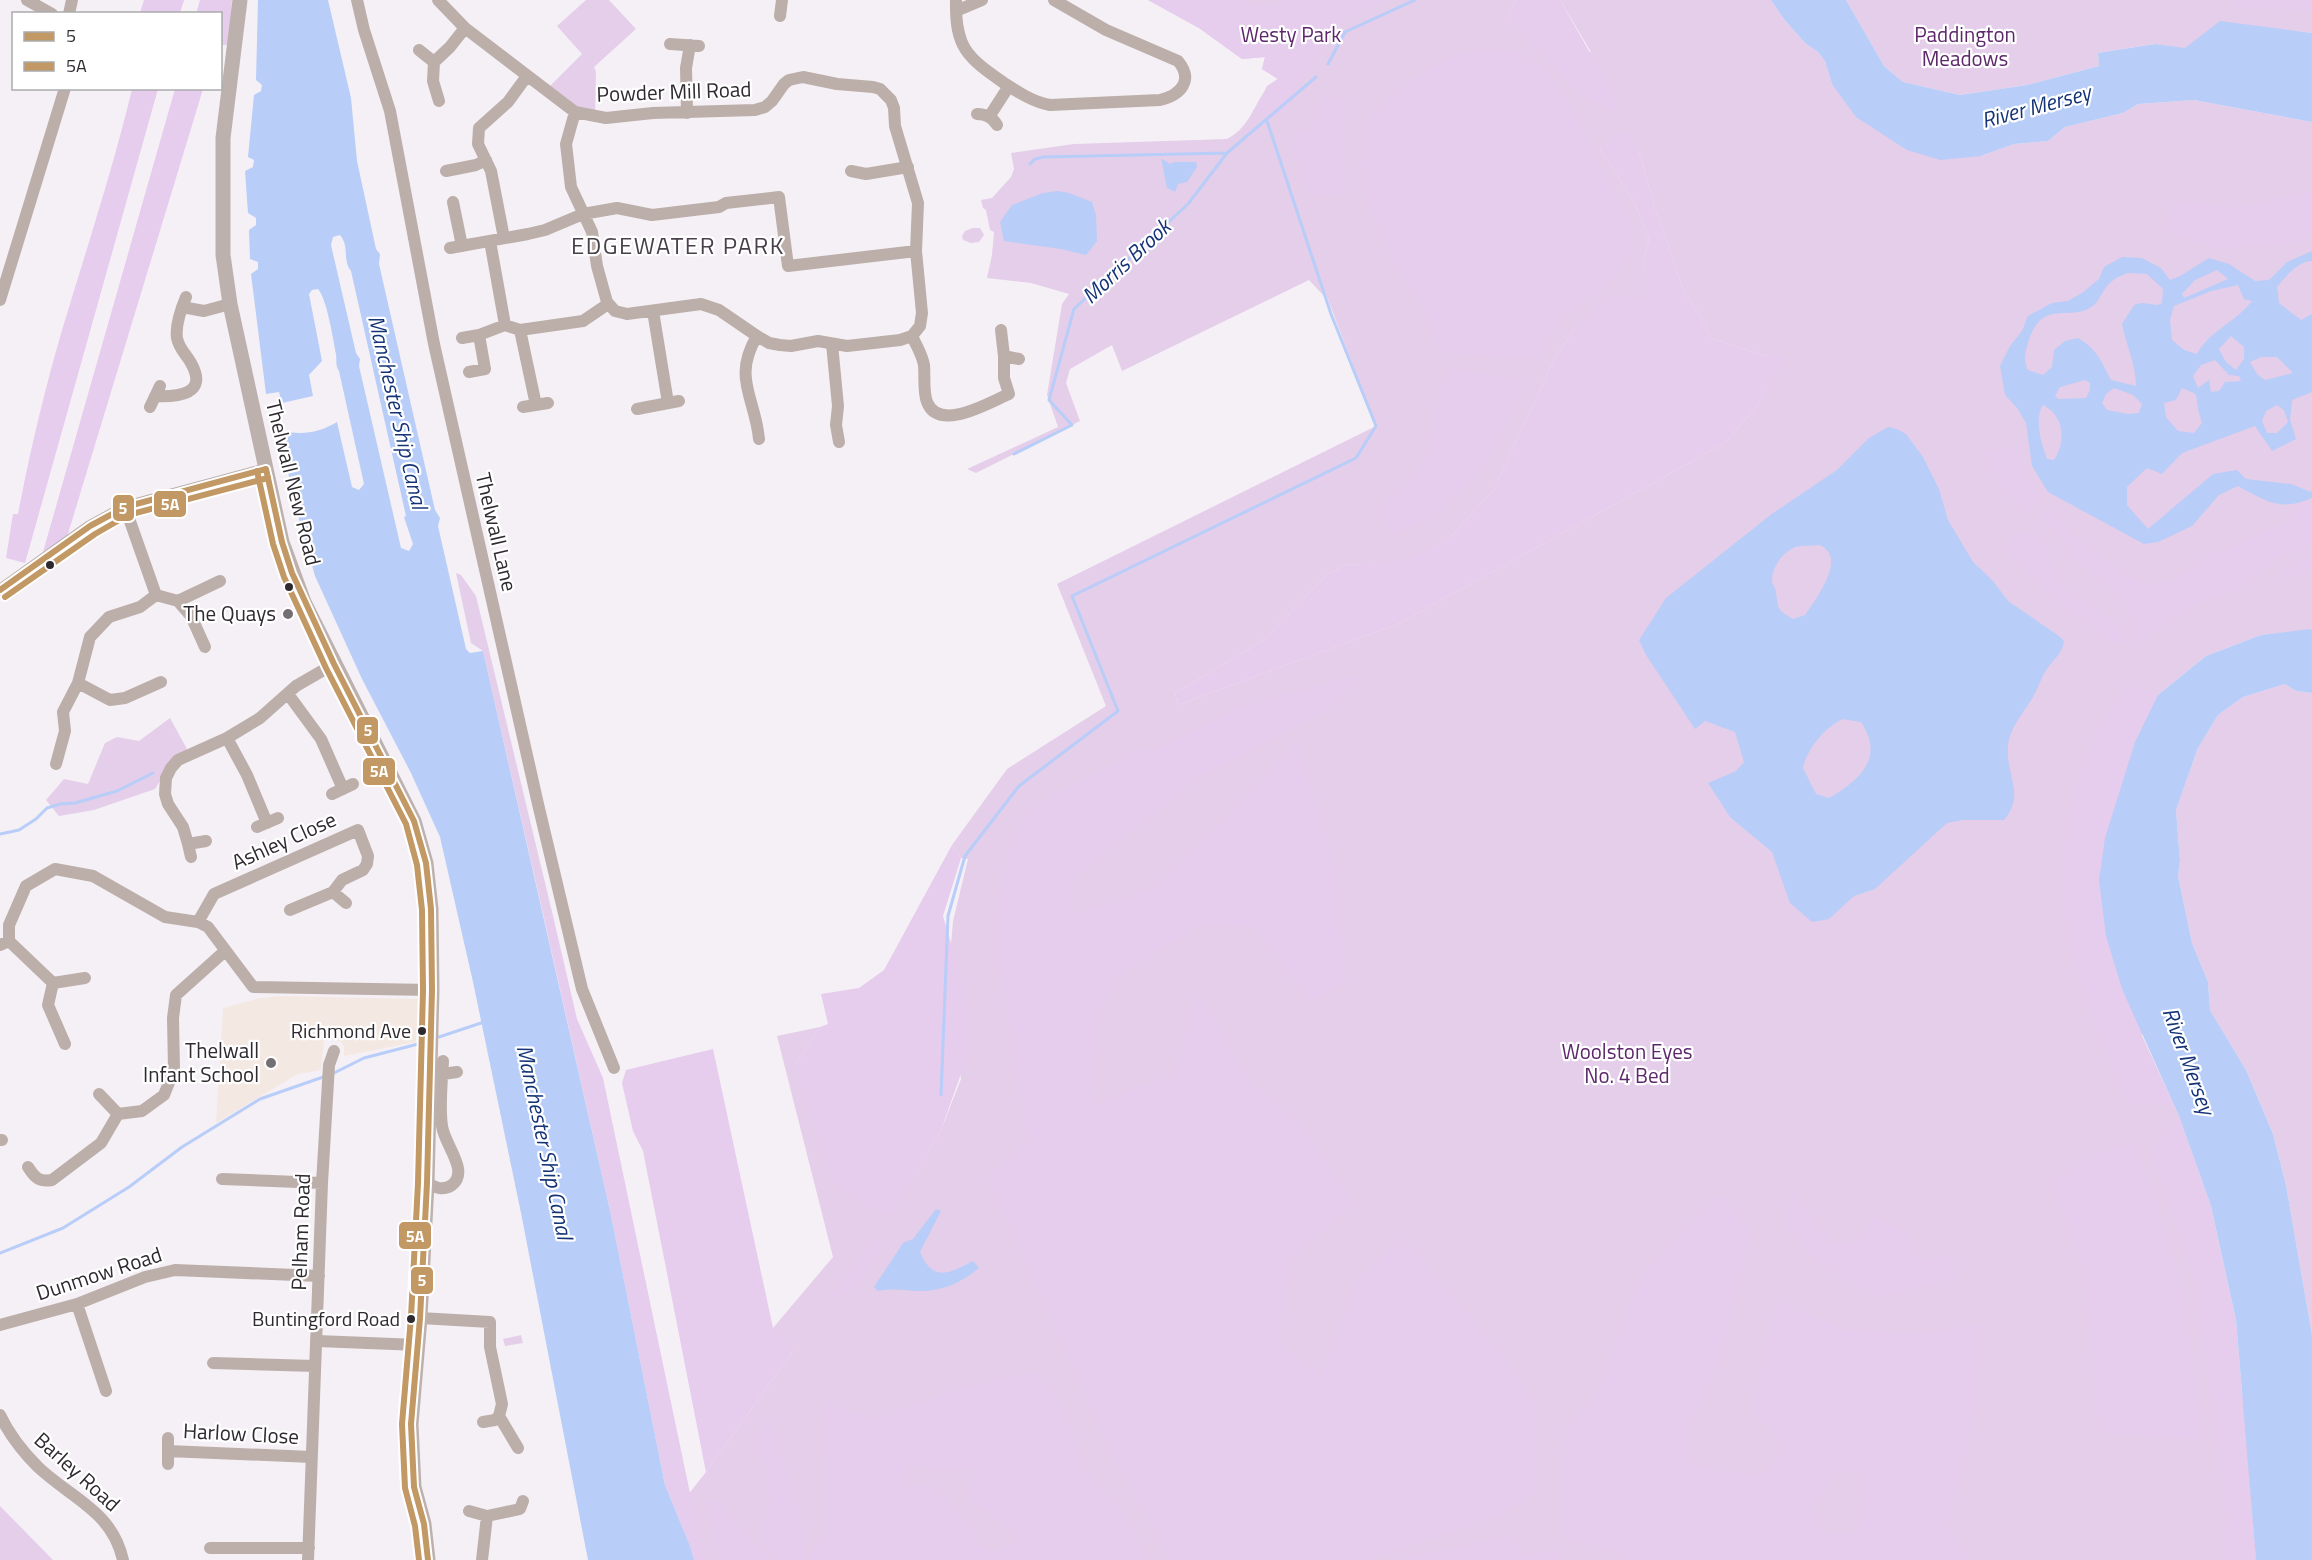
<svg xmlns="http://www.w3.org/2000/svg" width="2312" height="1560" font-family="'Titillium Web',sans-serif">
  <rect width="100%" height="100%" fill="#f5f0f6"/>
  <path fill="#f4e9e2" d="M283,996l137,3 -4,43 -72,14v-9l-3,-5 -6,-2h-11l-3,30 -23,4 -82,49 7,-115 37,-10z"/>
  <path fill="#e4ceea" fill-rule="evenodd" d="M586,0h23l27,29 -42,38 2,5 -1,45 -50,-26 37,-37 -25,-28z
    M1148,0h368l-8,18 83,34 -31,-52h211l12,18 22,25 13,9 7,9 7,23 149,72 33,-12 34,-3 17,-14 58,-14 15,-9 56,-4 118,22v508l-51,5 -55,21 -48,39 -16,341 37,80 65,288 12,156h-1562l-4,-14 -14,-36 30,-38 87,-121 -20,-23 60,-71 -56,-221 43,-9 -25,38 95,149 51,-84 20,-51 -12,-112 4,-46 15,-62 -7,-1 -9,-13 55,-76 99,-63 -49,-122 319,-158 -60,-158 7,27 -14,-15 -187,91 -10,-26 -42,24 -4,14 14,38 -104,52 -9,-4 91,-42 -11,-32 15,-91 7,-10 -38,-11 -44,-5 5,-23 2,-23 -4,-2 -4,-20 -3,-2 -2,-8 11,-2 19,-21 3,-8 -3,-16 63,-9 153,-5c29,-15 26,-44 51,-60l-16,-10 3,-12 -23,2 -43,-31zM1600,149l39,2 16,57 28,81 30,50 53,17h19l-27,48 -33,39 -325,180 -222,82 -3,-12 86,-51 68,-69 17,-8 60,-3 47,-27 41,-46 60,-129 20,-31 74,-30 -4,-37 5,-24 -15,-36z
    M1846,0h466v33l-91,-11 -36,27 -30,-5 -57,9 1,13 -72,19 -67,10 -57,-13 -19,-16z
    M973,228h7l4,7 -5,7 -8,1 -8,-3 -1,-4 3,-5z
    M456,573l5,2 15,21 77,320 -9,2 -61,-267 -12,-8z
    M2285,684l11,7 16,2v642l-26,-150 -13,-51 -27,-64 -36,-60 -2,-28 -16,-39 -14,-67 2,-15 -4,-51 22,-62 20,-33 25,-18z
    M170,718l17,31 -15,12 -17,28 -61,21 -35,6 -13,-16 18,-21 24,5 17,-41 12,-6 22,4z
    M521,1335l2,8 -18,3 -2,-7z
    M0,1506l53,54h-53z"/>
  <path fill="#e6cced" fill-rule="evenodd" d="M144,0h40l-4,13h-40z
    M200,0h32l-3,45h-8l-1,-31h-24z
    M1148,0h91l2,3 33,4 8,-7h106l-46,20 -40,59 -14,29 -21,13 -11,-13 11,-22 11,-7 -16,-10 3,-12 -23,2 -43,-31z
    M1516,0h44l53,93 5,23 -43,-26 -67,-72z
    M2234,0h78v12l-20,-3 -57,-2z
    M1488,50l28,2 28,13 31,48 33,67 23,40 1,27 -9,20 -22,22 -38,27 -11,16 -12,27 -91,-6 -9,-4 -18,-43 -23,-35 -16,-33 -16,-40 -5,-35 3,-31 9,-20 40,-34 39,-22z
    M132,89h26l-133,474 -19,-5 7,-44h5c12,-63 27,-126 45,-187 24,-80 50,-158 69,-238z
    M175,89h28l-136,448 -24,15z
    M1324,98l23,2 -4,30 2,58 -4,6 -25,2 -11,-10v-7l-7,-4 4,-16 -13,-6 7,-21 12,1z
    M1623,130l16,21 16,57 28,81 30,50 53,17h20l-28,48 -33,39 -325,180 -222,82 -3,-12 86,-51 68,-69 17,-8 60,-4 47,-26 41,-46 60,-129 20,-31 35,-33 38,3 -3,-37 5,-24 -15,-36 -34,-53z
    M2312,191v46l-23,7 -75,4 -48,-18 9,-29 64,7z
    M1449,369l74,11 -8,27 -30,57 -20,24 -35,32 -38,14 -11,-21 11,-19 22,-16 15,-22 10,-60z
    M2022,445c-2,20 8,36 19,52l-9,9 -2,9 -12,-15h-6l-28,-46z
    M2306,501l6,3v43l-33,9 -35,30 -53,20 -55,38 -2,-20 -11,-25 -53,-44 -8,-19 -21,-18 15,-10 12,23 35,28 39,25 27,-1 38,-26 82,-36 5,-17z
    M2023,532l14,1 11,12 3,19 9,22 68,46 -11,13 -65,-48 -49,-51z
    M2312,557v15l-34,8 17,-20z
    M1360,674l-31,35 -127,66 -132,105 1,36 81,-26 72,-69 73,-79 37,120 11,119 -35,21 -54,-75 -57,-2 -84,52 -19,44 -4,84 83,-30 23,-82 50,87 48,40 57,83 -65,58 -9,82 42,35 36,-97 45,-44 94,111 38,53 2,91 -36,22 -134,46h-196l-66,-124 -116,-260 40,-35 -30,-192c-1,-35 5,-101 25,-129 5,-8 16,-16 24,-21 29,-17 61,-28 88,-49l15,1 87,-42z
    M2127,684l31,11 -23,47 7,294 31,67 -44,1c-20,-49 -45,-98 -56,-150 -15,-65 -10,-135 14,-198 9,-25 27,-49 40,-72z
    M952,845l9,13 -18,58 13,44 12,55v39l-27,76 -51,85 -25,-11 -31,-21 -39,-118 25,-38 8,-3 -7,-30 38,-6 25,-18z
    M553,916l24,103 26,59 101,482h-10l-4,-14 -25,-61 -54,-270 -67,-297z
    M713,1049l60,279 5,3 15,20 -87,121 -63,-321 -10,-20 -11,-48 4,-13z
    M2179,1116l32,90 25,114 20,240h-31l2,-45 -33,-237 -42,-125z
    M2134,1143l20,51 29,97 19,149 -102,-8 -15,-163 -33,-88 39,-24z
    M1792,1192l40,51 28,1 13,-29 35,21 13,25 31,-5 3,22 -77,18 -54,-29 -38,-41z
    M1721,1193l29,40 -30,125 -32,69 -1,33 32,12 46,3 21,-31 -33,-34 23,-108 72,28 64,5 66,-10 -4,88 -27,116 21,31h-345l1,-5 -60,-19 1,-110 32,-31 43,-117zM1859,1470l5,34 -9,31 -33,-1 -10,-25 21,-35z
    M873,1239l10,7 -32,45 -20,7z
    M1035,1372l27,33 21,63 37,41 29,51h-337l-1,-8 18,-19 -5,-131 50,18 70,-26zM909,1465l35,6 32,-4 -9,31 36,24 17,18 -26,13 -18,-9 -4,-17 -15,-10 -10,-20 -17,-12 -27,2z
    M768,1415l32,99 6,46h-26l-19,-21 10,-38 -3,-38 -15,-12z
    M708,1499h7l54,61h-48z
    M1514,1535l8,23 37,-8v10h-161z"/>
  <path fill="#b8cdf8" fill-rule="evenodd" d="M258,0h70l23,98 6,63 19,88 4,5 -1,10 56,246 5,8 -2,8 28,123 4,4 13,-2 128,564 54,270 25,61 4,14h-106l-67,-347 -48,-231 -33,-145 -29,-64 -49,-94 -47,-103 -20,-71 -16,-75c21,6 40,3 58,-8l15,65 7,3 5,-6 -25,-113c-4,-6 -2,-10 -3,-17 -3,-15 -9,-55 -18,-65l-6,1 -3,4 13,67 -13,14 4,21 -31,7 -3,-11 -13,2 -15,-120 7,-5v-7l-8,-3 -1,-29 7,-5v-7l-8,-5 -3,-42 8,-4 1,-7 -6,-3 6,-62 7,-4 1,-6 -6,-5zM340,235c10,12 2,25 11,36l55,245 -2,1 9,27 -4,7 -8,-3 -42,-182 1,-7 -4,-6 -25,-108 2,-8z
    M1771,0h75l38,66 19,16 57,13 67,-10 72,-19 -1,-13 57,-9 30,4 35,-27 92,12v89l-118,-22 -56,4 -15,9 -58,14 -17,14 -34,3 -33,12 -41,4 -33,-10 -51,-33 -24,-33 -7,-23 -7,-9 -13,-9 -22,-25z
    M1161,158l9,6 4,-2h22l1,5 -10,15 -9,2 -3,8 -8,-4z
    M1057,191l12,2 23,9 4,13 1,26 -11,14 -25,-6 -57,-8 -4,-19 12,-17 31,-12z
    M2312,251v10c-14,0 -26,15 -35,26l2,16 22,17 11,-6v78l-20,8 -2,20 6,19 -24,12 -17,-25 -73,27 -20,21 -15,-6 -20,19v18l21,24 65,-55 24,-4 9,9 45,5 20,8 1,-2v8c-32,14 -46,3 -74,-12l-19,9 -27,31 -34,16 -14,2 -96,-52 -16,-26 -6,-43 -8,-14 -13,-14 -5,-29 10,-20 12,-15 6,-15 24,-13 16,-2 14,-8 17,-14 5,-12 18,-10 20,1 19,10 9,12 10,-4 29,-18 20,6 26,17 14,-1 18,-18zM2217,270l11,9 -44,19 -2,-4 13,-14zM2128,273l19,1 16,15 -1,14 -4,2 -16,-2 -8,2 -12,19c4,21 14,41 14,62l-25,-6c-9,-18 -15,-32 -33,-42l-13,3 -11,9 -2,17 -9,8 -15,-5c-5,-10 -3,-17 0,-27 14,-48 44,-18 67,-39 3,-3 5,-8 8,-12 6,-11 14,-15 25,-19zM2238,285l6,14 8,2c-16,21 -43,30 -55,53l-13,-4 -12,-10 -2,-20 4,-14 37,-15zM2231,336l13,11v12l-8,11 -10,-8 -7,-13zM2261,357h16l16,16 -28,7 -8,-6 -7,-12zM2215,360l14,15 10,1 2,5 -16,1 -6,9 -8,1 -2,-12 -11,8 -5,-12 8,-11zM2085,380l5,3v7l-4,8 -28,1 -3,-3 5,-9zM2114,388l19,7 9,9 -3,9 -11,1 -21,-4 -5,-7 4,-9zM2182,388l14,6 2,15 4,14 -8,10 -16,-2 -12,-14 -2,-14 12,-3zM2043,405c22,11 23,37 11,55l-7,-1c-6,-16 -13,-40 -4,-54zM2277,405l7,5 4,12 -11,11h-10l-5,-12 4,-10z
    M1888,427l9,2 9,5 17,23 16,32 9,31 25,42 20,19 15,20 51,35 5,5c-1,13 -13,20 -19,31 -4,6 -6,14 -10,21 -8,16 -26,34 -27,53 -3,28 18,48 -4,74h-41l-16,3 -72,66 -21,7 -25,23 -17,3 -22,-19 -18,-51 -42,-35 -22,-34 28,-12 8,-9 -9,-30 -30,-11 -10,8 -49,-74 -7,-15 27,-42 107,-85 64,-43 32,-32zM1819,545c30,11 -4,55 -14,70l-12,4c-17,-10 -14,-9 -17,-26 0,-5 -4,-8 -4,-13 0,-13 11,-28 23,-33 7,-2 17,-1 24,-2zM1843,719l18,3c24,36 -1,58 -32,76l-13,-4 -13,-26c4,-19 22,-41 40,-49z
    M2309,629l3,1v63l-16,-2 -11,-7 -42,13 -25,18 -20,33 -22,62 4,51 -2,15 14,67 16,39 2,28 36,60 27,64 13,51 26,150v225h-56l-20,-240 -25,-114 -32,-90 -57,-127 -16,-53 -7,-56 6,-42 30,-96 23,-47 48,-39 55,-21z
    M936,1209l5,2 -21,41c13,31 30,21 53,9l6,7c-18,15 -38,24 -62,23 -14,-1 -25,-3 -39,0l-4,-4 29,-44 10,-4z"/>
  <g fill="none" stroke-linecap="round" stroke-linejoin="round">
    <path stroke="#b8cdf8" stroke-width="3" d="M1328,64l17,-32 70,-32
      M1030,164l5,-5 9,-2 183,-4
      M1014,454l58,-29 -23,-25 25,-91 114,-105 39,-51 89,-76
      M0,834l19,-4 17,-11 11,-11 13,-4 15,-1 42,-12 36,-18
      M439,1037l42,-14
      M332,1074l32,-16 58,-15
      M941,1095l7,-179 17,-60 54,-70 99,-75 -46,-115 284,-138 20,-32 -45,-112 -64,-193
      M0,1253l63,-25 66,-41 53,-40 78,-48 66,-23"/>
    <path stroke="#bcafaa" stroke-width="12" d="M27,0l25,14
      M357,0l7,30 26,81 44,233 104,460 44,185 32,79
      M438,0l27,28 110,84 31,6 47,-5 102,-3 10,-3 7,-6 12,-17 5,-4 14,-3 34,7 36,3 7,2 11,11 3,8 1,18 23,77 -2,48 6,62 -2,13 -8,10 -12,4 -53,6 -29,-5 -27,5 -11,-1 -11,-2 -12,-7 -38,-26 -18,-6 -74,10 -12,-3 -8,-9 -10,-36 -5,-34 -21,-45 -5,-43 9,-32
      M956,0c-1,48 11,57 48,83 14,9 29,19 46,22l110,-5c21,-5 34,-20 18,-39l-72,-31 -52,-30
      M956,11l26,-11
      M69,14l3,-14
      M780,16l2,-16
      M670,44l29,2
      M419,50l15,12 16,-15 15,-19
      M434,62l-1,19 6,20
      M687,113l-1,-45 4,-23
      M977,114c9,0 16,4 20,11
      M989,117l20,-31
      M446,171l30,-6 10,-5
      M851,171l15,3 42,-7
      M453,202l9,44
      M504,238l-13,-67 -13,-27 1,-16 29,-26 19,-26
      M490,241l15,84
      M450,248l78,-14 17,-4 38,-16 34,-6 35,7 67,-8 7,-4 53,-6 9,69 128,-15
      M0,300l65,-212
      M182,307l22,4 26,-7
      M653,311l15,92
      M520,330l16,75
      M1001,330l3,26 15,3
      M757,336c-25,42 -2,61 2,103
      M912,336c4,9 10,18 12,29 1,11 -1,27 3,37 12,31 63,0 82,-8l-5,-16v-22
      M462,338l17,-3 26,-10 15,5 63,-9 25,-17
      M832,344l6,62 -2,19 3,17
      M469,372l16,-3 -6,-34
      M155,396c22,1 54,-1 36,-33 -5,-9 -12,-14 -14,-25 -2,-13 4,-29 9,-41
      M150,407l10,-21
      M523,407l25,-4
      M637,409l42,-8
      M0,590l90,-64 35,-19 141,-38
      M156,595l22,6 42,-20
      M178,601l13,15 14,31
      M78,683l32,17 15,-2 36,-16
      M288,694l33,45 22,50
      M227,738l20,37 20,48
      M56,764l9,-33 -2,-19 15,-29 12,-46 19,-20 31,-10 16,-12 -31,-88
      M332,794l21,-10
      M257,827l21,-9
      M188,844l-5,-17 -15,-23 -3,-10 1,-16 5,-10 7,-8 49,-22 33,-20 36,-32 38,-22
      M191,857l-3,-13 18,-3
      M290,910l43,-18 13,11
      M198,922l16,-28 144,-64 10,26 -1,8 -4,6 -21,10 -9,12
      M9,941l44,42
      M0,945l9,-4v-16l17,-39 29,-17 38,7 72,41 33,5 10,5 45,60 179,3
      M65,1044l-17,-39 5,-22 32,-5
      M443,1074l14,-2
      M99,1094l19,20 24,-3 22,-16 10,-25 -1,-52 3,-23 49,-44
      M0,1140h2
      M28,1167c7,11 11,15 24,13l49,-37 17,-29
      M222,1179l100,4
      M427,1183c9,5 16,8 25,2 18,-14 -8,-41 -10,-59 -3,-21 0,-44 1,-65
      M77,1304l29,87
      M420,1318l70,4v25l12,57 -3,12 -4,4 -12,2
      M0,1325l77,-21 68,-27 30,-7 144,6
      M317,1341l101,4
      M213,1363l102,3
      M0,1415c9,19 23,37 38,52 34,32 74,44 85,93
      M499,1416l19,32
      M168,1451l144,6
      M168,1464v-26
      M469,1511l18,5
      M210,1548h99
      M308,1560l14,-377 7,-118 5,-14
      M482,1560l5,-44 33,-7 3,-8"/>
    <path stroke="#bdb1ad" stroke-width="15" d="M240,0l-17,138v117l7,49 52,238 22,60 110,219 12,42 5,46 1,81 -5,193 -7,135 -9,106 3,63 10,37 4,36"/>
    <g stroke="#fff" stroke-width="10">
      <path id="bus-1" d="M266,469l16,73 10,31 42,91 80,157 12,42 5,46 1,81 -5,193 -7,135 -9,106 3,63 10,37 4,36
        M0,590l90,-64 35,-19 141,-38"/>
    </g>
    <g stroke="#fff" stroke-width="10">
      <path id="bus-2" d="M257,471l16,73 11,33 42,91 80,156 11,41 5,45 1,80 -5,193 -7,134 -9,107 3,64 10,38 4,34
        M5,597l90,-63 33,-19 140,-37"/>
    </g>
    <use href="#bus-1" stroke="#c29864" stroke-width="6"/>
    <use href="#bus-2" stroke="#c29864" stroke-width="6"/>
  </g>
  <g fill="#2e2a2f" stroke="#fff" stroke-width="2">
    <circle cx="50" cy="565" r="5"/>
    <circle cx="289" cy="587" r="5"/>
    <circle cx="422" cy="1031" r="5"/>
    <circle cx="411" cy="1319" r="5"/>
  </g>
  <g fill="#746f75" stroke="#fff" stroke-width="2">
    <circle cx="288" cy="614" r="6"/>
    <circle cx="271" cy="1063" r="6"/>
  </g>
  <g text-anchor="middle" stroke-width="4.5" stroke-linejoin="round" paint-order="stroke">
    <g font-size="20" fill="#2e2a2f" stroke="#fff" text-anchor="end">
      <text x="411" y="1038">Richmond Ave</text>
      <text x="400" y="1326">Buntingford Road</text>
    </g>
    <g font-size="21" fill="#5d286b" stroke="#fff">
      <text x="1291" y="42">Westy Park</text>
      <text x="1965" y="42">Paddington<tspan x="1965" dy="24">Meadows</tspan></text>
      <text x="1627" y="1059">Woolston Eyes<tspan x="1627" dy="24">No. 4 Bed</tspan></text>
    </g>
    <g font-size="21" fill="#2e2a2f" stroke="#fff">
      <text transform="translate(674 92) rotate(-2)" y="7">Powder Mill Road</text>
      <text transform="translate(293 483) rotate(76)" y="7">Thelwall New Road</text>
      <text transform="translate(496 532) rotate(77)" y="7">Thelwall Lane</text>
      <text transform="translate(284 841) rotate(-24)" y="7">Ashley Close</text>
      <text transform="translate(301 1232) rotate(-88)" y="7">Pelham Road</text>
      <text transform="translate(99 1274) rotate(-18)" y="7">Dunmow Road</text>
      <text transform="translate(241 1434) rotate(3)" y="7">Harlow Close</text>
      <text transform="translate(77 1472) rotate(42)" y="7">Barley Road</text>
    </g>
    <g font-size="21" fill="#2e2a2f" stroke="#fff" text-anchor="end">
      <text x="276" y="621">The Quays</text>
      <text x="259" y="1058">Thelwall<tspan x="259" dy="24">Infant School</tspan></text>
    </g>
    <g font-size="22" font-style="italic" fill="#143477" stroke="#fff">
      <text transform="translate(2036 106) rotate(-15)" y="8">River Mersey</text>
      <text transform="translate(1126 261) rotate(-43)" y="8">Morris Brook</text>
      <text transform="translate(398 412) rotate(77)" y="8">Manchester Ship Canal</text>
      <text transform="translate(2189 1061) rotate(70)" y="8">River Mersey</text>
      <text transform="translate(545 1142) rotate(78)" y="8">Manchester Ship Canal</text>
    </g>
    <g font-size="24" letter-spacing="1.5" fill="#48414a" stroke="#fff">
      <text x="678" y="254">EDGEWATER PARK</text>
    </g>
  </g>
  <g stroke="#fff" stroke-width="2">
    <rect x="153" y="490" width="34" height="28" rx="6" fill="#c29864"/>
    <rect x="112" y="494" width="23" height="28" rx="6" fill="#c29864"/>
    <rect x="356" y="716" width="23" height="29" rx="6" fill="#c29864"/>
    <rect x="362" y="757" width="34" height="29" rx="6" fill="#c29864"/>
    <rect x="398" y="1221" width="34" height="29" rx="6" fill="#c29864"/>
    <rect x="410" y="1266" width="24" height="29" rx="6" fill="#c29864"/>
  </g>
  <g font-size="16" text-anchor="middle" font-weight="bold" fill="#fff">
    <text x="170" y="510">5A</text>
    <text x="123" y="514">5</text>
    <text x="368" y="736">5</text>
    <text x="379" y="777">5A</text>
    <text x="415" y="1242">5A</text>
    <text x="422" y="1286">5</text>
  </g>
  <rect x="12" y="12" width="210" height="78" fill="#ffffff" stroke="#abaaac" stroke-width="1.5"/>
  <rect x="24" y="32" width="30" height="9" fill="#c29864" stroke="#abaaac" stroke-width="1.5"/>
  <text x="66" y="42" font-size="18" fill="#2e2a2f">5</text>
  <rect x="24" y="62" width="30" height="9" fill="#c29864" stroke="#abaaac" stroke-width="1.5"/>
  <text x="66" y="72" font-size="18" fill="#2e2a2f">5A</text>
</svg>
